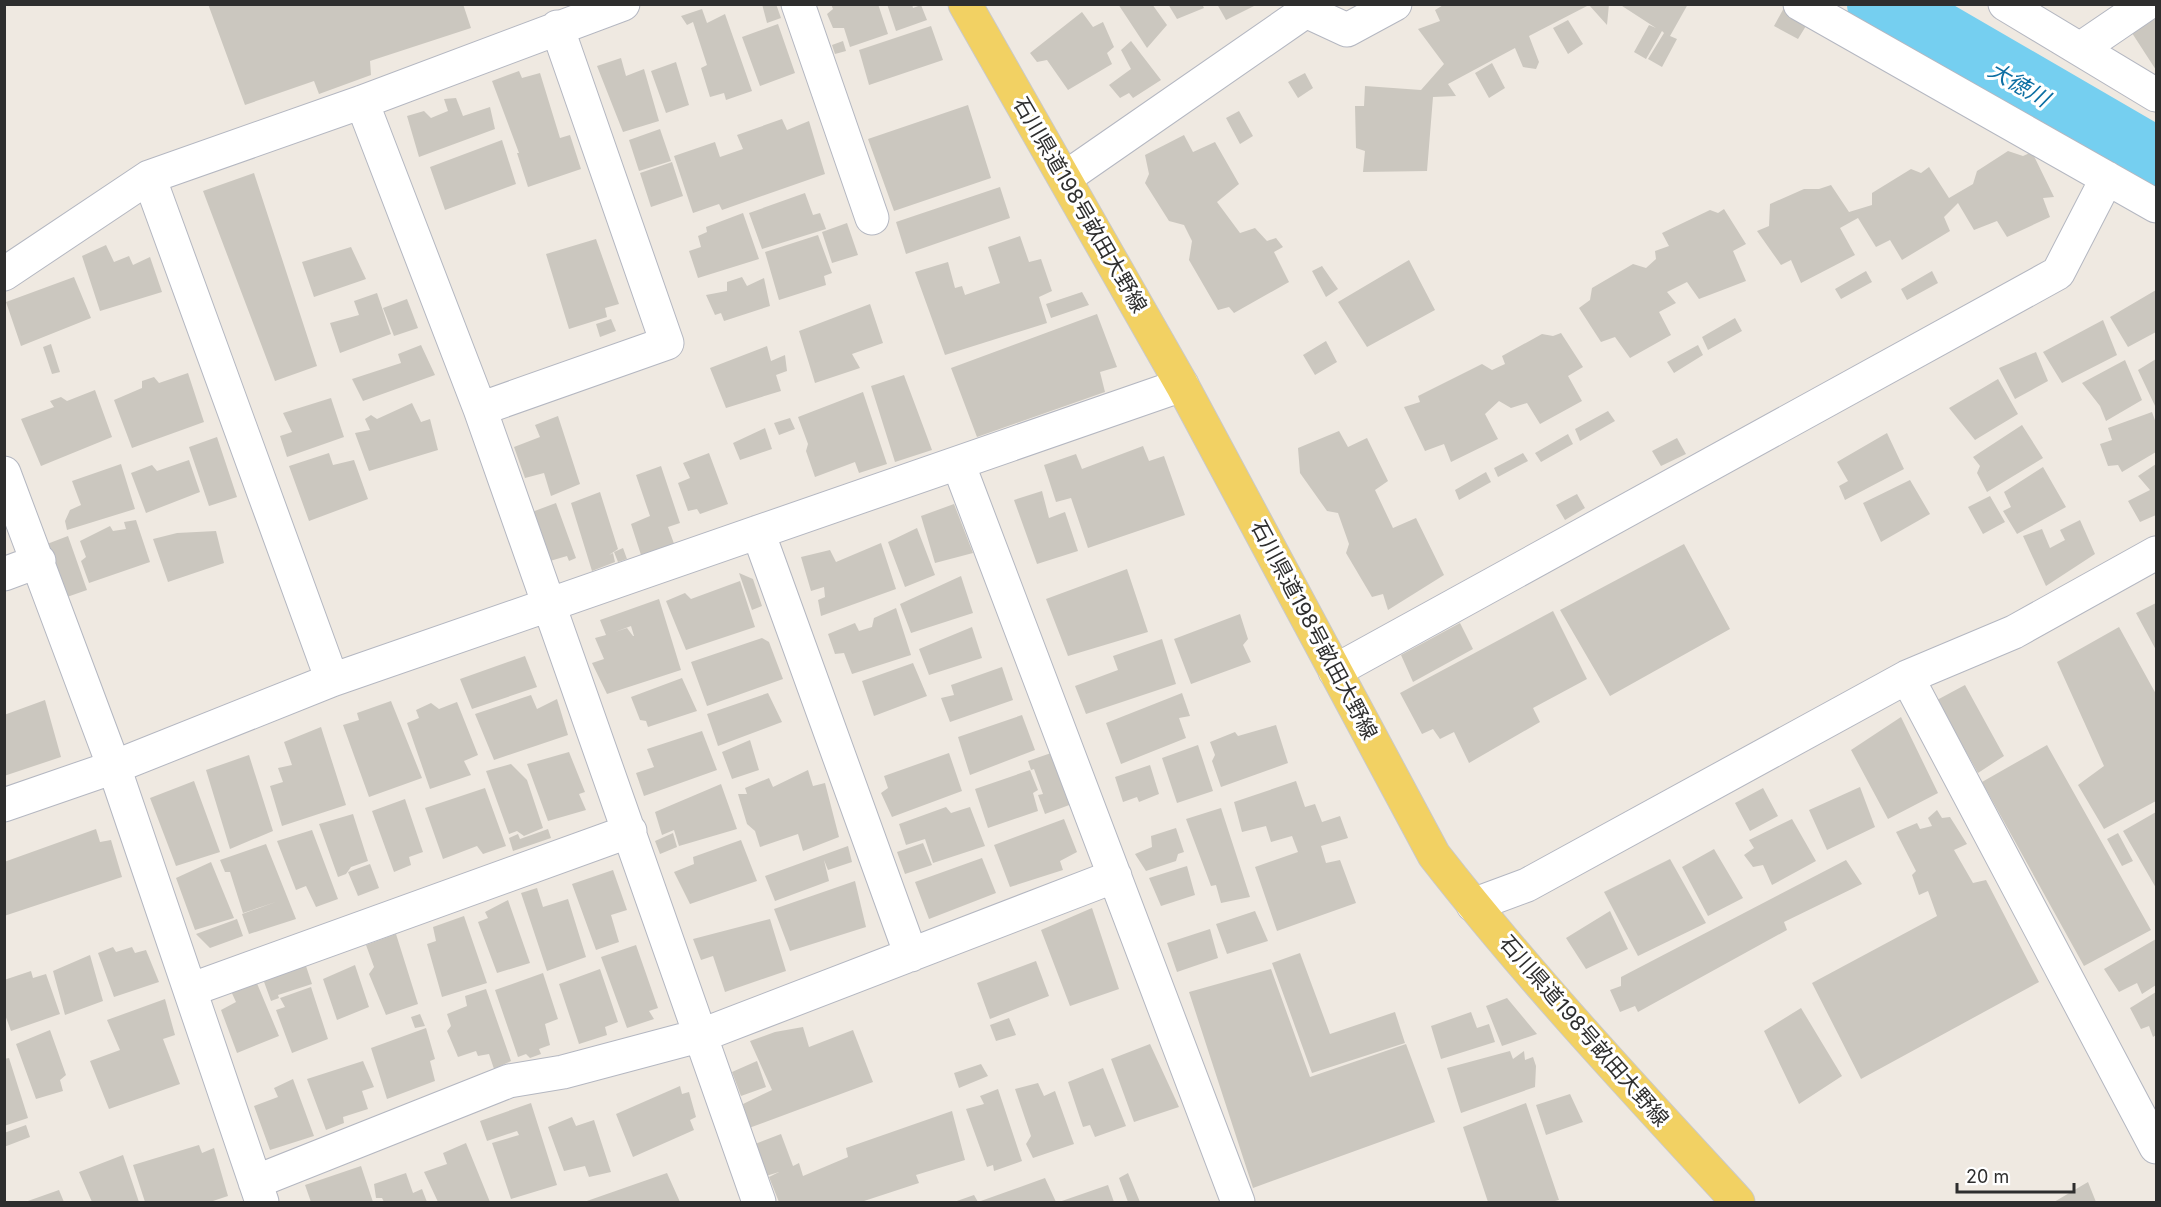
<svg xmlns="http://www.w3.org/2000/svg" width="2161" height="1207" font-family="Inter,'Noto Sans JP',sans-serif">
  <rect width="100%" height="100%" fill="#efe9e1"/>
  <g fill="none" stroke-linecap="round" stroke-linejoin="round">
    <path stroke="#75cff0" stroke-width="70" d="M1882,4l274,159"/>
  </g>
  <path fill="#cbc7bf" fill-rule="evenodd" d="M208,4h255l8,24 -101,33 1,14 -52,19 -5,-13 -69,24z
    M762,4h14l5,14 -14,5z
    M831,4h47l10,30 -38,13 -6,-19h-11l-6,-14 6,-5z
    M887,4h25l1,4 8,-3 6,15 -31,11z
    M1118,4h34l15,21 -20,23z
    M1168,4h34l2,4 -27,11z
    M1217,4h36l1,2 -28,14z
    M1445,4h164l-2,21 -18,-20 -60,31 10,26 -3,7 -13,-2 -8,-19 -67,36 8,12 -23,1 -6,74 -64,1 2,-21 -9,-3 -1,-42h9l1,-20 56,4 23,-26 -26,-35 22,-8 -5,-11z
    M1619,4h69l-18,32 7,3 -15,28 -14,-8 16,-26 -2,-2 -16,28 -12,-7 15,-27 7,3z
    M1785,6l24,15 -11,18 -24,-13z
    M702,9l5,14 18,-9 27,77 -26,9 -2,-7 -14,4 -9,-29 6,-3 -14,-43 -6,3 -6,-9z
    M1082,12l11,15 10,-5 11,25 -7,6 5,11 -44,26 -21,-30 -10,2 -7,-9z
    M2156,18v52l-24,-37z
    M1568,20l15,24 -15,10 -15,-26z
    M778,24l17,49 -35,13 -18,-49z
    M931,26l12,34 -74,25 -10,-35z
    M843,41l3,10 -11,3 -3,-9z
    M1131,41l30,39 -28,18 -4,-5 -9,5 -11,-13 22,-16 -10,-19z
    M621,58l5,18 18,-7 15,52 -36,11 -26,-66z
    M676,62l13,43 -23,8 -15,-42z
    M1492,63l13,25 -16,10 -14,-25z
    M519,71l3,7 18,-5 20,65 10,-3 11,34 -53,18 -11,-34h2l-27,-72z
    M1305,73l8,15 -15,10 -10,-16z
    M456,98l7,18 27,-9 5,22 -76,28 -12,-41 17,-5 7,7 17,-7 -4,-12z
    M968,105l23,73 -97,33 -26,-72z
    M1239,111l14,25 -13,8 -14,-26z
    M782,119l5,11 22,-9 16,53 -103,36 -3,-6 -26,9 -19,-57 41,-14 5,15 23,-8 -6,-14z
    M660,129l11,32 -32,10 -10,-31z
    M1184,135l9,17 22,-10 24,42 -22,18 23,31 15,-5 12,13 9,-3 7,9 -9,5 15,30 -55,31 -5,-6 -11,3 -29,-50 3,-19 -8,-16 -15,-4 -24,-38 4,-9 -4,-19z
    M502,140l14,44 -71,26 -15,-43z
    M2008,151l15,5 9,-4 22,45 -11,1 7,19 -43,20 -10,-16 -23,9 -16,-27 -14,14 6,14 -48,29 -12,-20 -14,7 -18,-29 -18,10 15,27 -54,28 -10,-23 -10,5 -24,-34 12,-5 1,-22 34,-15h15l12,-4 18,27 23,-7v-12l39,-24 10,4 8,-6 20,31 24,-14 4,-13z
    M672,162l11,34 -32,11 -11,-34z
    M254,173l63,193 -42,15 -72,-190z
    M1000,187l10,31 -104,36 -10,-32z
    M805,193l8,22 7,-2 6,16 -64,20 -13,-36z
    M1724,209l22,35 -13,7 13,30 -47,18 -12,-17 -20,10 9,11 -17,9 12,23 -41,23 -15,-21 -14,5 -22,-34 11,-8 2,-12 41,-24 13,4 10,-9 -1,-8 14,-5 -7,-13 48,-23 8,3z
    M743,213l16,46 -61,19 -9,-27 12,-4 -3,-11 9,-4 -1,-5z
    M847,223l11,32 -26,8 -10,-31z
    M818,235l14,38 -8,3 2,9 -47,15 -14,-48z
    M1020,236l9,26 12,-3 11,32 -13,6 8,26 -102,32 -30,-83 33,-10 7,26 7,-2 3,9 35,-12 -12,-36z
    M596,239l23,65 -14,4 2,9 -38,12 -23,-75z
    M106,245l8,17 15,-6 4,9 17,-8 12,35 -62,19 -18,-55z
    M351,247l15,32 -52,18 -12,-35z
    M1409,260l26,50 -68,37 -29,-45z
    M1322,266l16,23 -12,8 -14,-26z
    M1866,271l6,11 -31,17 -6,-10z
    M1932,271l6,12 -31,17 -6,-11z
    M74,277l17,41 -70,28 -15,-44z
    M742,277l5,9 17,-8 6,28 -46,15 -3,-8 -6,2 -9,-20 21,-4v-9z
    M2156,290v42l-28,15 -18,-30z
    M1082,292l7,13 -38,13 -5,-14z
    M377,293l14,41 -51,19 -10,-30 29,-8 -5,-14z
    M407,299l11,29 -24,8 -11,-28z
    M870,304l13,39 -31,11 8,14 -45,15 -16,-52z
    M1097,314l20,53 -17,5 5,20 -128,45 -26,-69z
    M1735,318l7,13 -34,19 -6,-13z
    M611,319l5,12 -16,6 -4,-13z
    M2103,320l14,35 -55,28 -19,-31z
    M1561,333l22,34 -15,9 14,25 -42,23 -13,-21 -16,5 -12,-7 -14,13 13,25 -47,23 -7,-18 -19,7 -21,-44 16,-5 -2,-6 64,-32 10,6 13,-6 -3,-8 40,-22 11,2z
    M1326,341l11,21 -22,13 -12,-20z
    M51,344l9,28 -8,2 -9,-27z
    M421,345l14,30 -72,26 -11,-22 49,-16 -3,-9z
    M1698,345l5,10 -29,18 -7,-11z
    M767,346l4,15 14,-6 2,16 -11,4 5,16 -55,17 -16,-40z
    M2036,352l12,29 -33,18 -16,-31z
    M2156,359v49l-18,-38z
    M2125,360l17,40 -36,21 -6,-15 -18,-23z
    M188,373l16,49 -72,26 -18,-48 28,-12v-7l12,-4 5,6z
    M904,375l28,75 -37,12 -24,-76z
    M1998,379l20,35 -43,26 -26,-32z
    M95,390l17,47 -71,29 -20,-47 33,-12 -4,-6 11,-4 6,4z
    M863,392l24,72 -28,9 -4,-11 -40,15 -9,-26 2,-7 -10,-27z
    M331,398l13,39 -57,20 -7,-21 12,-4 -9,-19z
    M412,403l9,19 9,-3 8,31 -69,21 -14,-38 15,-3 -5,-11 6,-4 6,4z
    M1608,411l7,10 -35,20 -5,-12z
    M2152,412l4,11v29l-34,20 -4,-7 -10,1 -8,-22 12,-4 -4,-12z
    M558,416l22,68 -29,12 -7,-23 -19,5 -11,-31 26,-10 -5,-12z
    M790,418l5,11 -16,6 -5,-12z
    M2022,425l21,33 -56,34 -10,-19 3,-7 -7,-9z
    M765,428l7,21 -32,11 -7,-17z
    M1339,431l9,16 19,-9 21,43 -13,9 18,38 23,-10 28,57 -56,35 -5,-16 -11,3 -26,-44 3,-9 -11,-31 -11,-2 -27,-38 -2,-25z
    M1887,433l17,36 -59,31 -6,-14 9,-5 -11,-19z
    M1568,434l5,10 -32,18 -6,-9z
    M217,437l20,60 -28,9 -20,-59z
    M1677,438l9,16 -25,12 -9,-15z
    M1143,446l6,15 15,-5 21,59 -97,33 -17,-50 -15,4 -12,-37 32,-11 6,15z
    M329,453l4,12 21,-5 14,39 -59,22 -20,-55z
    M709,453l19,51 -28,10 -3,-5 -9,2 -10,-28 12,-5 -7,-15z
    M1523,453l5,8 -30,16 -4,-9z
    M189,460l11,32 -54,21 -15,-40 21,-8 5,6z
    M121,464l14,45 -68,21 -2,-9 5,-11 11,-5 -9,-24z
    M2156,464v51l-16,7 -12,-21 22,-11 -12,-14z
    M661,466l19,57 -12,4 9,25 -35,6 -11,-34 19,-8 -14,-41z
    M2043,467l23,40 -49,27 -14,-23 8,-4 -7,-15z
    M1486,472l5,10 -32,18 -4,-10z
    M1910,480l20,34 -49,28 -18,-39z
    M1042,491l7,27 16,-6 13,39 -41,13 -23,-64z
    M600,492l18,57 -9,6 4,-2 2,9 -23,9 -21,-68z
    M1577,494l8,14 -20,12 -9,-15z
    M1990,496l15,26 -22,12 -15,-27z
    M556,503l20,55 -7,3 -2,-5 -17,5 -18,-49z
    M954,504l19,49 -38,10 -14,-47z
    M136,520l14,42 -61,21 -8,-22 5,-4 -6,-16 30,-15 3,5 13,-2 -2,-7z
    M2080,520l15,34 -49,32 -23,-50 19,-7 8,19 15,-8 -5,-10z
    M917,528l18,47 -30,12 -17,-45z
    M216,531l8,32 -56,19 -15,-43 24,-6z
    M68,536l19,54 -20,7 -20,-53z
    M881,543l15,46 -75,27 -3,-16 7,-3 -1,-10 -13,4 -10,-34 29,-7 6,12z
    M1684,544l46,85 -120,67 -50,-86z
    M623,548l4,11 -9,3 -4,-10z
    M1127,569l21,63 -80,24 -22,-57z
    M739,573l14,6 9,27 -10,4z
    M961,576l12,37 -62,20 -11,-29z
    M740,581l15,46 -69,23 -20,-49 19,-8 6,6z
    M659,599l22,71 -74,24 -15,-31 12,-4 -9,-21 11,-3 -6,-15zM631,626l3,10h-1l-6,-8 -12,4z
    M2156,603v47l-20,-37z
    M896,608l15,47 -59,19 -8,-21 -9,1 -7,-20 27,-11 4,8 13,-4 2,-9z
    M1553,611l34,68 -54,29 7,14 -71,41 -15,-31 -14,7 -7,-10 -11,5 -22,-41z
    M1240,614l8,25 -5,6 8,17 -60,22 -17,-45z
    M1460,623l13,26 -60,33 -12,-27z
    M972,627l10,31 -53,17 -10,-26z
    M2119,627l37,67v107l-52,28 -26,-44 26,-19 -47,-104z
    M762,638l7,4 14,37 -76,27 -16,-44z
    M1162,639l14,45 -90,30 -11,-28 43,-16 -5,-14z
    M525,656l12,31 -65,22 -12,-30z
    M913,663l14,33 -53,20 -12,-35z
    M1002,667l11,33 -63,22 -9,-24 13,-3 -3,-10z
    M682,678l15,33 -49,16 -2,-6 -6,-1 -9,-23z
    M1965,685l39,71 -26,17 -41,-73z
    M768,693l14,29 -64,24 -11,-32z
    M1182,693l8,23 -11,2 7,20 -65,26 -15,-41z
    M531,695l6,14 20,-10 11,36 -74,25 -19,-46z
    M45,700l16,57 -57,19v-61z
    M391,701l31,77 -53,19 -26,-72 16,-5 -2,-7z
    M457,702l21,53 -14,6 7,14 -41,14 -23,-66 12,-5 -3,-8 15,-7 8,6z
    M1022,715l13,35 -65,25 -12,-38z
    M1901,717l37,76 -50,26 -37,-69z
    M1276,725l12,38 -67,24 -9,-26 3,-6 -5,-13 25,-10 3,4z
    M321,727l25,78 -64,21 -12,-40 13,-4 -5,-14 14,-3 -8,-23z
    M702,731l15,39 -73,26 -8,-23 18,-6 -7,-18z
    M750,740l9,30 -27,9 -10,-27z
    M1198,745l15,46 -36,12 -15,-45z
    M2047,745l104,185 -67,36 -102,-184z
    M569,752l16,40 -6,2 7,16 -38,11 -21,-57z
    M1054,752l18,52 -27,10 -7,-19 5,-1 -9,-25 -3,1 -3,-9z
    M949,753l13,38 -70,26 -11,-24 7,-5 -4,-12z
    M249,755l24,76 -43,18 -24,-79z
    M511,764l16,16 16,48 -19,8 -7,-5 -8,3 -23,-63z
    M1150,765l9,29 -20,8 -2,-5 -14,5 -8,-25z
    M808,770l5,16 12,-3 14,54 -36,14 -5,-17 -38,13 -5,-16 -8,-7 -9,-30h9l-2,-6 24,-10 4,9z
    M1030,770l8,20 -5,3 5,18 -50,17 -13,-39z
    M194,781l26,71 -44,14 -26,-68z
    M1296,781l9,26 10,-3 7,18 18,-6 8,22 -27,8 5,17 14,-3 16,43 -79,28 -22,-64 43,-15 -6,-16 -21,6 -5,-16 -24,6 -8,-30z
    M721,784l16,45 -58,17 -5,-16 -12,5 -7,-23z
    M1860,787l15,40 -48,23 -18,-40z
    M485,788l21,58 -23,8 -6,-8 -34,13 -18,-51z
    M1763,788l15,28 -28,15 -15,-28z
    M405,799l18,53 -14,5 2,8 -17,7 -22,-61z
    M946,807l5,6 19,-6 15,39 -52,17 -8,-24 -19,6 -7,-21z
    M1221,808l29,89 -29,6 -5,-18 -5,1 -25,-67z
    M1937,810l5,8 8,-1 17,27 -13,6 19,33 13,-3 53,102 -178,97 -49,-96 125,-67 -9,-25 -9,4 -7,-20 4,-4 -20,-39 21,-9 3,6 12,-3 -4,-8z
    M2156,812v76l-33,-57z
    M353,814l15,47 -17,6 -5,7 -8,3 -19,-53z
    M1064,819l13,33 -17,9 3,9 -53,17 -16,-42z
    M1792,819l24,42 -44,24 -9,-20 -10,2 -9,-12 10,-7 -5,-8z
    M1176,828l8,24 -6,2 -2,7 -30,10 -11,-17 17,-7 -1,-11z
    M96,829l4,13 11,-2 11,37 -118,39v-54z
    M548,829l3,9 -38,13 -4,-13 9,-4 2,5z
    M312,830l26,69 -22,8 -10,-21 -10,4 -19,-49z
    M673,833l4,14 -17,7 -5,-13z
    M2118,833l15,28 -11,5 -15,-27z
    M741,840l16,41 -67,23 -16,-32 20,-8 -1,-7z
    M923,843l9,22 -27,9 -8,-22z
    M266,844l30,75 -47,15 -7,-20 34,-12 -33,11 -13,-41h-5l-5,-12z
    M848,846l4,16 -24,8 -4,-10 5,21 -54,20 -10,-25z
    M1714,849l29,49 -35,18 -26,-49z
    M982,858l14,35 -67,26 -14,-37z
    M1670,859l36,64 -68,33 -34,-64z
    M1846,860l16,24 -78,38 3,8 -149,82 -3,-6 -15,6 -10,-22 11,-4v-9z
    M211,862l23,56 -39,12 -19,-52z
    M370,864l9,24 -21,8 -10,-24z
    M1187,866l8,29 -34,11 -12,-28z
    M613,870l14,40 -16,5 8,27 -23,8 -24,-66z
    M855,881l11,46 -76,24 -16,-42z
    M537,888l6,19 25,-8 18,58 -39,14 -26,-78z
    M508,900l22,63 -33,10 -19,-51 10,-4 -3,-6z
    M1092,908l27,81 -49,17 -29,-76z
    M1255,911l13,30 -41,13 -11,-30z
    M1610,911l18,38 -42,20 -20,-31z
    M464,916l23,67 -45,14 -15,-53 9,-3 -3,-14z
    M237,919l6,17 -33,12 -14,-14z
    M770,919l16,52 -61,21 -12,-36 -12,4 -8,-21z
    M1210,929l8,29 -41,14 -10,-29z
    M396,934l22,70 -32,11 -17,-41 5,-7 -8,-22z
    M2156,939v46l-14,9 -5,-11 -18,9 -15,-23z
    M636,945l22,63 -9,3 5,8 -27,9 -26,-71z
    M113,947l3,5 16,-5 3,6 11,-3 13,32 -45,15 -16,-44z
    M1300,953l30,81 65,-22 10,31 -93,30 -40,-110z
    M90,955l13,46 -38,14 -12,-44z
    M1036,961l13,35 -59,23 -13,-36z
    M305,963l7,21 -34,11 1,3 -8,3 -8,-22z
    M355,965l14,42 -32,13 -14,-41z
    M600,969l18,53 -13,5 2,8 -28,9 -20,-60z
    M1271,969l39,108 96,-33 29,78 -182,66 -64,-196z
    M31,971l2,7 13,-4 14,40 -49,17 -7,-19v-32z
    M543,973l15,46 -13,5 5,21 -11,4 2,5 -11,4 -4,-4 -8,3 -23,-67z
    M256,981l23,55 -42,17 -16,-43 15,-8 -6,-13z
    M311,987l17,52 -36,14 -16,-43 9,-3 -5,-9z
    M486,989l25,72 -17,8 -5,-15 -11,2 -2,-5 -18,6 -11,-26 4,-5 -4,-12 20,-8 -2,-10z
    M2156,992v43l-3,2 -4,-11 -8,3 -11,-21z
    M1507,998l30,36 -35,12 -16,-40z
    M165,999l10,36 -12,4 17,45 -71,25 -19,-48 30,-11 -13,-30z
    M1801,1008l41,68 -43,28 -35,-73z
    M1471,1012l6,16 12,-4 6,18 -54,17 -10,-33z
    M420,1014l5,12 -10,2 -4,-11z
    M1009,1018l7,17 -20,6 -6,-16z
    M803,1027l6,20 44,-17 20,52 -124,46 -6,-24 29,-14 -22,-49 25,-9z
    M426,1028l9,31 -5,2 5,20 -48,18 -16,-51z
    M50,1030l16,45 -6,5 3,11 -27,8 -20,-55z
    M1150,1044l29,63 -45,15 -23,-63z
    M1510,1051l3,8 11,-8 1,9 8,-3 3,9 -1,21 -74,26 -14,-45z
    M9,1058l19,60 -24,8v-67z
    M363,1061l11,26 -12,4 6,18 -25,8 1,6 -18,7 -19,-51z
    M757,1061l9,26 -25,9 -9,-24z
    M981,1064l7,12 -29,12 -5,-15z
    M1103,1068l23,58 -31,11 -5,-12 -7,2 -15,-45z
    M293,1079l21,57 -44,14 -16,-44 24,-9 -4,-9z
    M1038,1083l6,13 11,-5 19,53 -41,14 -7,-14 5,-8 -16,-47z
    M680,1086l2,8 7,-2 7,25 -6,3 4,10 -61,27 -17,-43z
    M998,1089l24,72 -28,10 -1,-6 -6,2 -21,-58 18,-5 -4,-8z
    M1570,1094l13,28 -37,13 -10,-30z
    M531,1103l26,82 -46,14 -19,-56 27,-8 -2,-4 -30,10 -7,-20z
    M1526,1103l33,97 -8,2h-63l-25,-75z
    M952,1111l13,49 -49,15 3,8 -58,19h-82l-10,-25 10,-5 -13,4 -11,-32 26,-10 12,32 6,-3 4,13 45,-19 -2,-9z
    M572,1117l4,9 18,-6 17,52 -22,5 -4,-11 -21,5 -16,-44z
    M26,1125l4,12 -26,10v-14z
    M466,1143l24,59h-52l-14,-30 23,-8 -4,-11z
    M199,1145l3,8 12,-5 14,48 -18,6h-65l-12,-37z
    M123,1155l16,47h-47l-13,-30z
    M361,1166l12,36h-62l-6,-17z
    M406,1173l7,20 9,-4 5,13h-43l-2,-4h-6l-2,-14z
    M667,1173l13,29h-96z
    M1128,1173l12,29h-12l-9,-24z
    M1045,1178l11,24h-102l20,-7 4,7z
    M2088,1182l8,20h-42z
    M1108,1185l6,17h-55z
    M59,1190l5,12h-39z"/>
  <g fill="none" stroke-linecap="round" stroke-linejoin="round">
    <g stroke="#b4b7c1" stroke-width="35">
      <path id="minor" d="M798,4l74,214
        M1301,4l5,7 41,19 48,-26
        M1800,4l356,202
        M2005,4l151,91
        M2080,49l66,-45
        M362,102l118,307 279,793
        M149,177l183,503
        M1065,178l251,-174
        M4,274l145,-97 213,-75 261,-98
        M480,409l187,-66 -110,-316
        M958,463l280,739
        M4,473l110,294 218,-87 850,-295
        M758,532l153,423
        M4,574l35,-13
        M1335,671l723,-398 49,-95
        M1907,677l249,470
        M4,805l110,-38 148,435
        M1473,905l54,-20 380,-208 107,-45 142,-79
        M190,990l440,-159
        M255,1182l254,-101 54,-9 139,-37 413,-159"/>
    </g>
    <g stroke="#c9c9c9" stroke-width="35">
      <path id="major" d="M965,4l217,381 252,470c95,122 200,234 304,347"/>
    </g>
    <use href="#minor" stroke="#fff" stroke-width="33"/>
    <use href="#major" stroke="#f2d163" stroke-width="33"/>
  </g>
  <g text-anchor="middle" stroke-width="6" stroke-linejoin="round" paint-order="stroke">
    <g font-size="21" fill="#2e2e2e" stroke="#fff">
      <text transform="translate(1080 205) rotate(60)" y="7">石川県道198号畝田大野線</text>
      <text transform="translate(1314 630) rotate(62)" y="7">石川県道198号畝田大野線</text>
      <text transform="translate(1584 1031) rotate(49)" y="7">石川県道198号畝田大野線</text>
    </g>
    <g font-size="22" font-style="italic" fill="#0d6fa3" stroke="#fff">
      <text transform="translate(2019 84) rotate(30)" y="8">大徳川</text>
    </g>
  </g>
  <rect width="2161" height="1207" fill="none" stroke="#2e2e2e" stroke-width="12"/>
  <path d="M1957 1183v9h117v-9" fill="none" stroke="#2e2e2e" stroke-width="3"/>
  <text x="1966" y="1183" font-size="18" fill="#2e2e2e" stroke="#ffffff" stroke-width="4.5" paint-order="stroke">20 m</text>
</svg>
